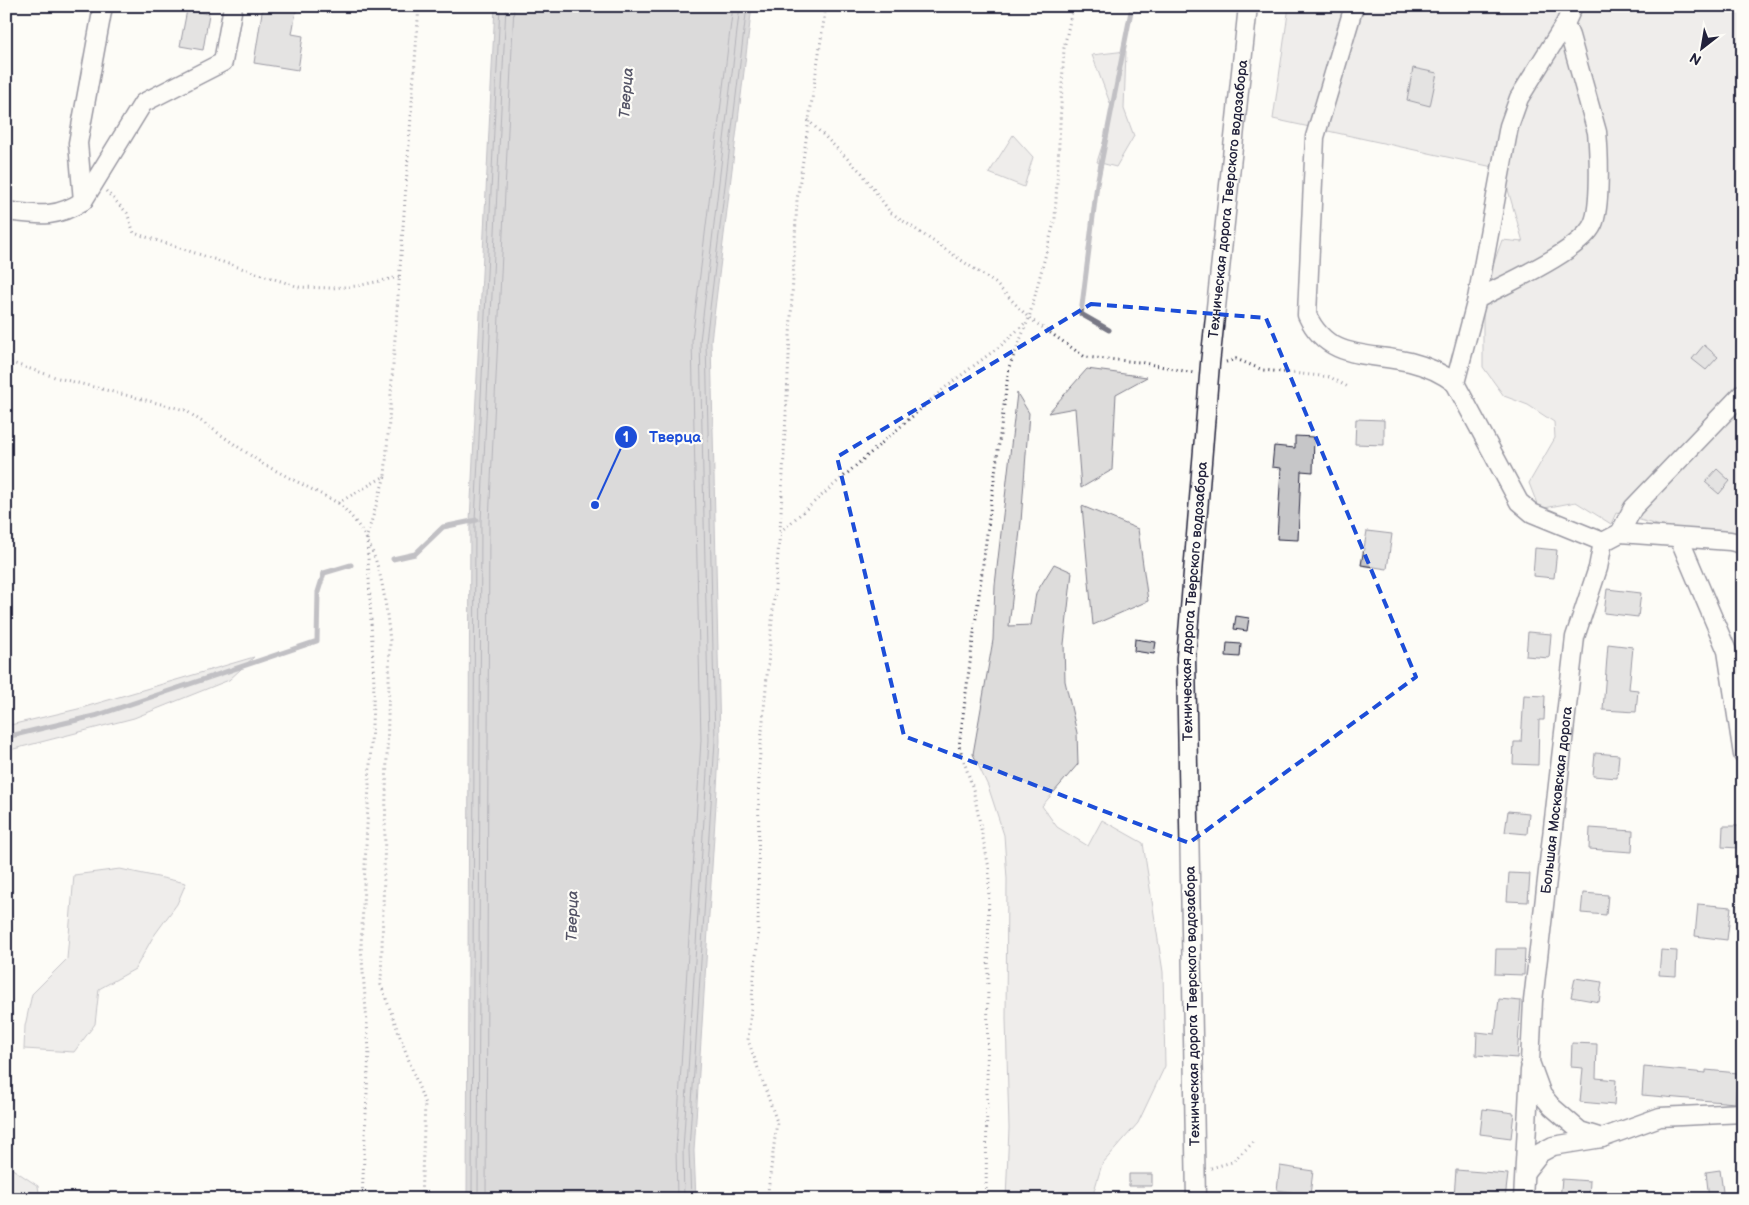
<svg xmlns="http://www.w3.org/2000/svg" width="1749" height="1205" font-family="'Balsamiq Sans',sans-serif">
  <rect width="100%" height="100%" fill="#fdfcf7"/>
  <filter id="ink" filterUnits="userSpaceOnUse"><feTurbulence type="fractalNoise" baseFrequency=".02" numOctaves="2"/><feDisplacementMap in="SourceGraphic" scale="10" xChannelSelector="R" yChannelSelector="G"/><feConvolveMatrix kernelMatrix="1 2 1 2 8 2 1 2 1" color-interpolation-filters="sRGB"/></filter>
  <g filter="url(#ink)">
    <path fill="#dddcdb" stroke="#807f8b" d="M1289,6h454v544l-127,-37 -5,11 -35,-22 -37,7 -10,-26 26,-45 -1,-16 -26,-17 -24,-9 -21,-29v-74l19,-53 21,2 -21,-73 -229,-50z
      M1126,51l-2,58 10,27 -18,31 -19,-5 16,-51 -21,-56z
      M1013,135l20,22 -9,30 -35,-14z
      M1087,369l60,8 -31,17 -4,76 -31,18 -6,-80 -27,5z
      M1017,393l12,20 -8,109 -12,104 22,-1 5,-32 18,-29 18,8 -8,72 1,37 12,52 1,31 -36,42 15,21 31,19 14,-26 41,23 20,129 2,94 -27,57 -36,41 -8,27 4,8h-92l3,-71 -3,-109 1,-140 -3,-44 -16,-49 -15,-32 20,-114 2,-55z
      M1082,506l56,23 10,72 -55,24z
      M254,657l-25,23 -95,38 -128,33v-25l72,-17z
      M120,869l66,14 -9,21 -24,33 -18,32 -36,20 -4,35 -21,28 -50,-3 1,-23 7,-32 35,-35 7,-84z
      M11,1168l27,18 2,13h-34v-26z"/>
    <path fill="#b2b2b7" stroke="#787885" d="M495,6h257l-41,335 9,400 -26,410 2,48h-229l3,-678z"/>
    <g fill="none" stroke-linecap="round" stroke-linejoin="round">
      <path stroke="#5c5c6d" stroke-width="1" d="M472,1199l3,-678 25,-515
        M478,1199l3,-678 25,-515
        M486,1199l3,-677 25,-516
        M677,1199l-1,-50 25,-409 -9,-400 41,-334
        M684,1199l-1,-49 26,-410 -9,-399 40,-335
        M691,1199l-2,-49 26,-409 -9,-400 41,-335"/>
      <path stroke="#787885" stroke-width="5" d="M1109,330l-28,-16 16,-130 35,-178
        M393,559l22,-5 28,-27 34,-7
        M6,737l92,-22 219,-74 1,-49 6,-19 27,-8"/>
    </g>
    <path fill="#c6c6c8" stroke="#22223b" d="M263,6h34l-5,28 11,2 -5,34 -44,-7z
      M187,10l22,4 -6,36 -23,-4z
      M1413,68l24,5 -7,33 -23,-6z
      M1704,345l14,12 -12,13 -14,-11z
      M1356,419l28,1v25l-29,-1z
      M1295,436l19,1 -1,35 -12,-1 -3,69 -21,-1 4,-71 -9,-1 2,-21 21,2z
      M1717,469l13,12 -11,13 -14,-12z
      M1367,531l25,3 -5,35 -26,-4z
      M1535,548l22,2 -3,28 -21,-2z
      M1607,589l34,4 -3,24 -34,-4z
      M1236,616l13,2 -2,13 -13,-2z
      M1528,632l23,2 -2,24 -23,-2z
      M1135,639l21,3 -2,12 -20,-3z
      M1227,643l14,1 -1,13 -14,-1z
      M1608,644l25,3 -4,42 9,1 -2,22 -33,-2z
      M1524,695l21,1 -1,24h-5l-1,45 -25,-1 1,-22h7z
      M1595,753l24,2 -2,23 -24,-2z
      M1508,811l21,2 -2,21 -22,-2z
      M1723,826h16l-1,22 -16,-1z
      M1590,828l43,3 -1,21 -43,-3z
      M1509,873l21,1 -2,28 -21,-1z
      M1583,893l25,2 -2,20 -25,-2z
      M1698,904l33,3 -4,33 -32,-4z
      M1496,949h29l-1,26 -29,-1z
      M1661,950l16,1 -1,25 -17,-1z
      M1575,978l27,4 -3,20 -28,-5z
      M1499,999l22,2 -4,57 -41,-3 1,-23 18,2z
      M1572,1043l25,1 -1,34 20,2 -2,25 -34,-3 3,-34 -12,-1z
      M1644,1067l62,6v-3l32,3 -3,30 -93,-8z
      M1483,1109l31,4 -3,25 -31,-4z
      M1280,1166l33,5 -3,24 -33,-5z
      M1456,1170l52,4 -3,25 -51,-3z
      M1720,1170l4,29h-15l-3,-27z
      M1129,1174h23v12h-23z
      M1562,1179l28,2 -1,18h-29z"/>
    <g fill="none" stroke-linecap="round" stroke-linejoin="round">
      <g stroke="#22223b" stroke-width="21">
        <g id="minor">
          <path d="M1354,6l-39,131 -8,178c21,46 61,37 103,47 16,4 32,11 45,21"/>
          <path d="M1573,6l-8,18 5,12 27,96c2,20 4,75 -4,92 -12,27 -88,60 -116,75l-22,84 64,119 13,11 71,29 17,-9"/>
          <path d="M83,201l-5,-58 25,-137"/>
          <path d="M6,211c32,4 49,8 77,-10l60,-98 80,-41 10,-56"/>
          <path d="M1477,299l32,-173 10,-28 46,-74"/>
          <path d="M1743,393l-110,115 -13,25 110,8 13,3"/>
          <path d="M1679,538l48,113 16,104"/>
          <path id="s1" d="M1602,1138l-22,-7 -28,-24 -10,-12 -12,-33 3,-61 42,-364 23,-69 5,-26"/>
          <path d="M1525,1172l15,-19 13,-7 49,-8 58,-21 83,-4"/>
          <path id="s2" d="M1196,1199l-10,-541 24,-294 38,-358"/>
          <path d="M1523,1199l7,-129"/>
        </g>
      </g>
      <path stroke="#22223b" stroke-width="3" stroke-dasharray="1 4" stroke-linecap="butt" d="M808,120l54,53 28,39 105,71 34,35 56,39 54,5 55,11
        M106,191l21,22 7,20 165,54 31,1 27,-2 42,-9
        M6,361l52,17 127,32 78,54 75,39 47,-27 34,-470
        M1226,362l10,-3 27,11 67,7 18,10
        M338,503c42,37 46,85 52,138l-9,344 44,119 -4,95
        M780,532l167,-146 57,-43 23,-22
        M1211,1168l21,-6 24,-22
        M362,1199l7,-149 -8,-104 13,-262 -7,-148 18,-60
        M767,1199l10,-77 -29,-82 10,-105 1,-170 21,-233 17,-332 29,-194
        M986,1199l3,-331 -16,-79 -14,-43 50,-379 20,-49 26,-99 9,-171 9,-42"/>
      <use href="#minor" stroke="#fdfcf7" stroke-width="18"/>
    </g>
  </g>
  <path d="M0 0H1749V1205H0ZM1091,304l175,14 150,359 -227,166 -285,-107 -67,-279z" fill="#fdfcf7" fill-opacity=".55" fill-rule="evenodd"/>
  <path fill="none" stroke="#1d4ed8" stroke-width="4" stroke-dasharray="10 6" stroke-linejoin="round" d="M1091,304l175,14 150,359 -227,166 -285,-107 -67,-279z"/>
  <g text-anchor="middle" stroke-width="4.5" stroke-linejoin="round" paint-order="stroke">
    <g font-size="14" fill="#22223b" stroke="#fdfcf7">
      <text dy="5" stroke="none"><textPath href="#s2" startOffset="1002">Техническая дорога Тверского водозабора</textPath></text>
      <text dy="5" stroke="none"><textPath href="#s2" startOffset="598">Техническая дорога Тверского водозабора</textPath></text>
      <text dy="5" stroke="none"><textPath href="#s1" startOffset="374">Большая Московская дорога</textPath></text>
      <text transform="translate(1192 1006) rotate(-91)" y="5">Техническая дорога Тверского водозабора</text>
    </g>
    <g font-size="15" font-style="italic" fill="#545466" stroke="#fdfcf7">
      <text transform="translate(626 93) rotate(-86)" y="5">Тверца</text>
      <text transform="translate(572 916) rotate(-89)" y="5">Тверца</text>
    </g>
  </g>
  <path fill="none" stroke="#1d4ed8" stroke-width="2" d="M595 505L626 437"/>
  <g fill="#1d4ed8" stroke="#fdfcf7" stroke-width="2">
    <circle cx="595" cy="505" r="5"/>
    <circle cx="626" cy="437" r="12"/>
  </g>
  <g font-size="15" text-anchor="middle" font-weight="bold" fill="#fff">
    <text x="626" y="442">1</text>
  </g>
  <g font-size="15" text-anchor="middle" font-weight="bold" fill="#1d4ed8" stroke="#fdfcf7" stroke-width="4.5" stroke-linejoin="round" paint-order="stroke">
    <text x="675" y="442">Тверца</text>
  </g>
  <rect width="1749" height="1205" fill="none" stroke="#fdfcf7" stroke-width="25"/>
  <rect x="12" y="12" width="1724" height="1180" fill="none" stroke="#22223b" stroke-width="2" filter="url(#ink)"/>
  <g transform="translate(1702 48) rotate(211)" stroke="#fdfcf7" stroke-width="4" paint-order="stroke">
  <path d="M0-4L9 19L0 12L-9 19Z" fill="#22223b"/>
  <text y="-8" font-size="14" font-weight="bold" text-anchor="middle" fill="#22223b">N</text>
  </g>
</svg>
